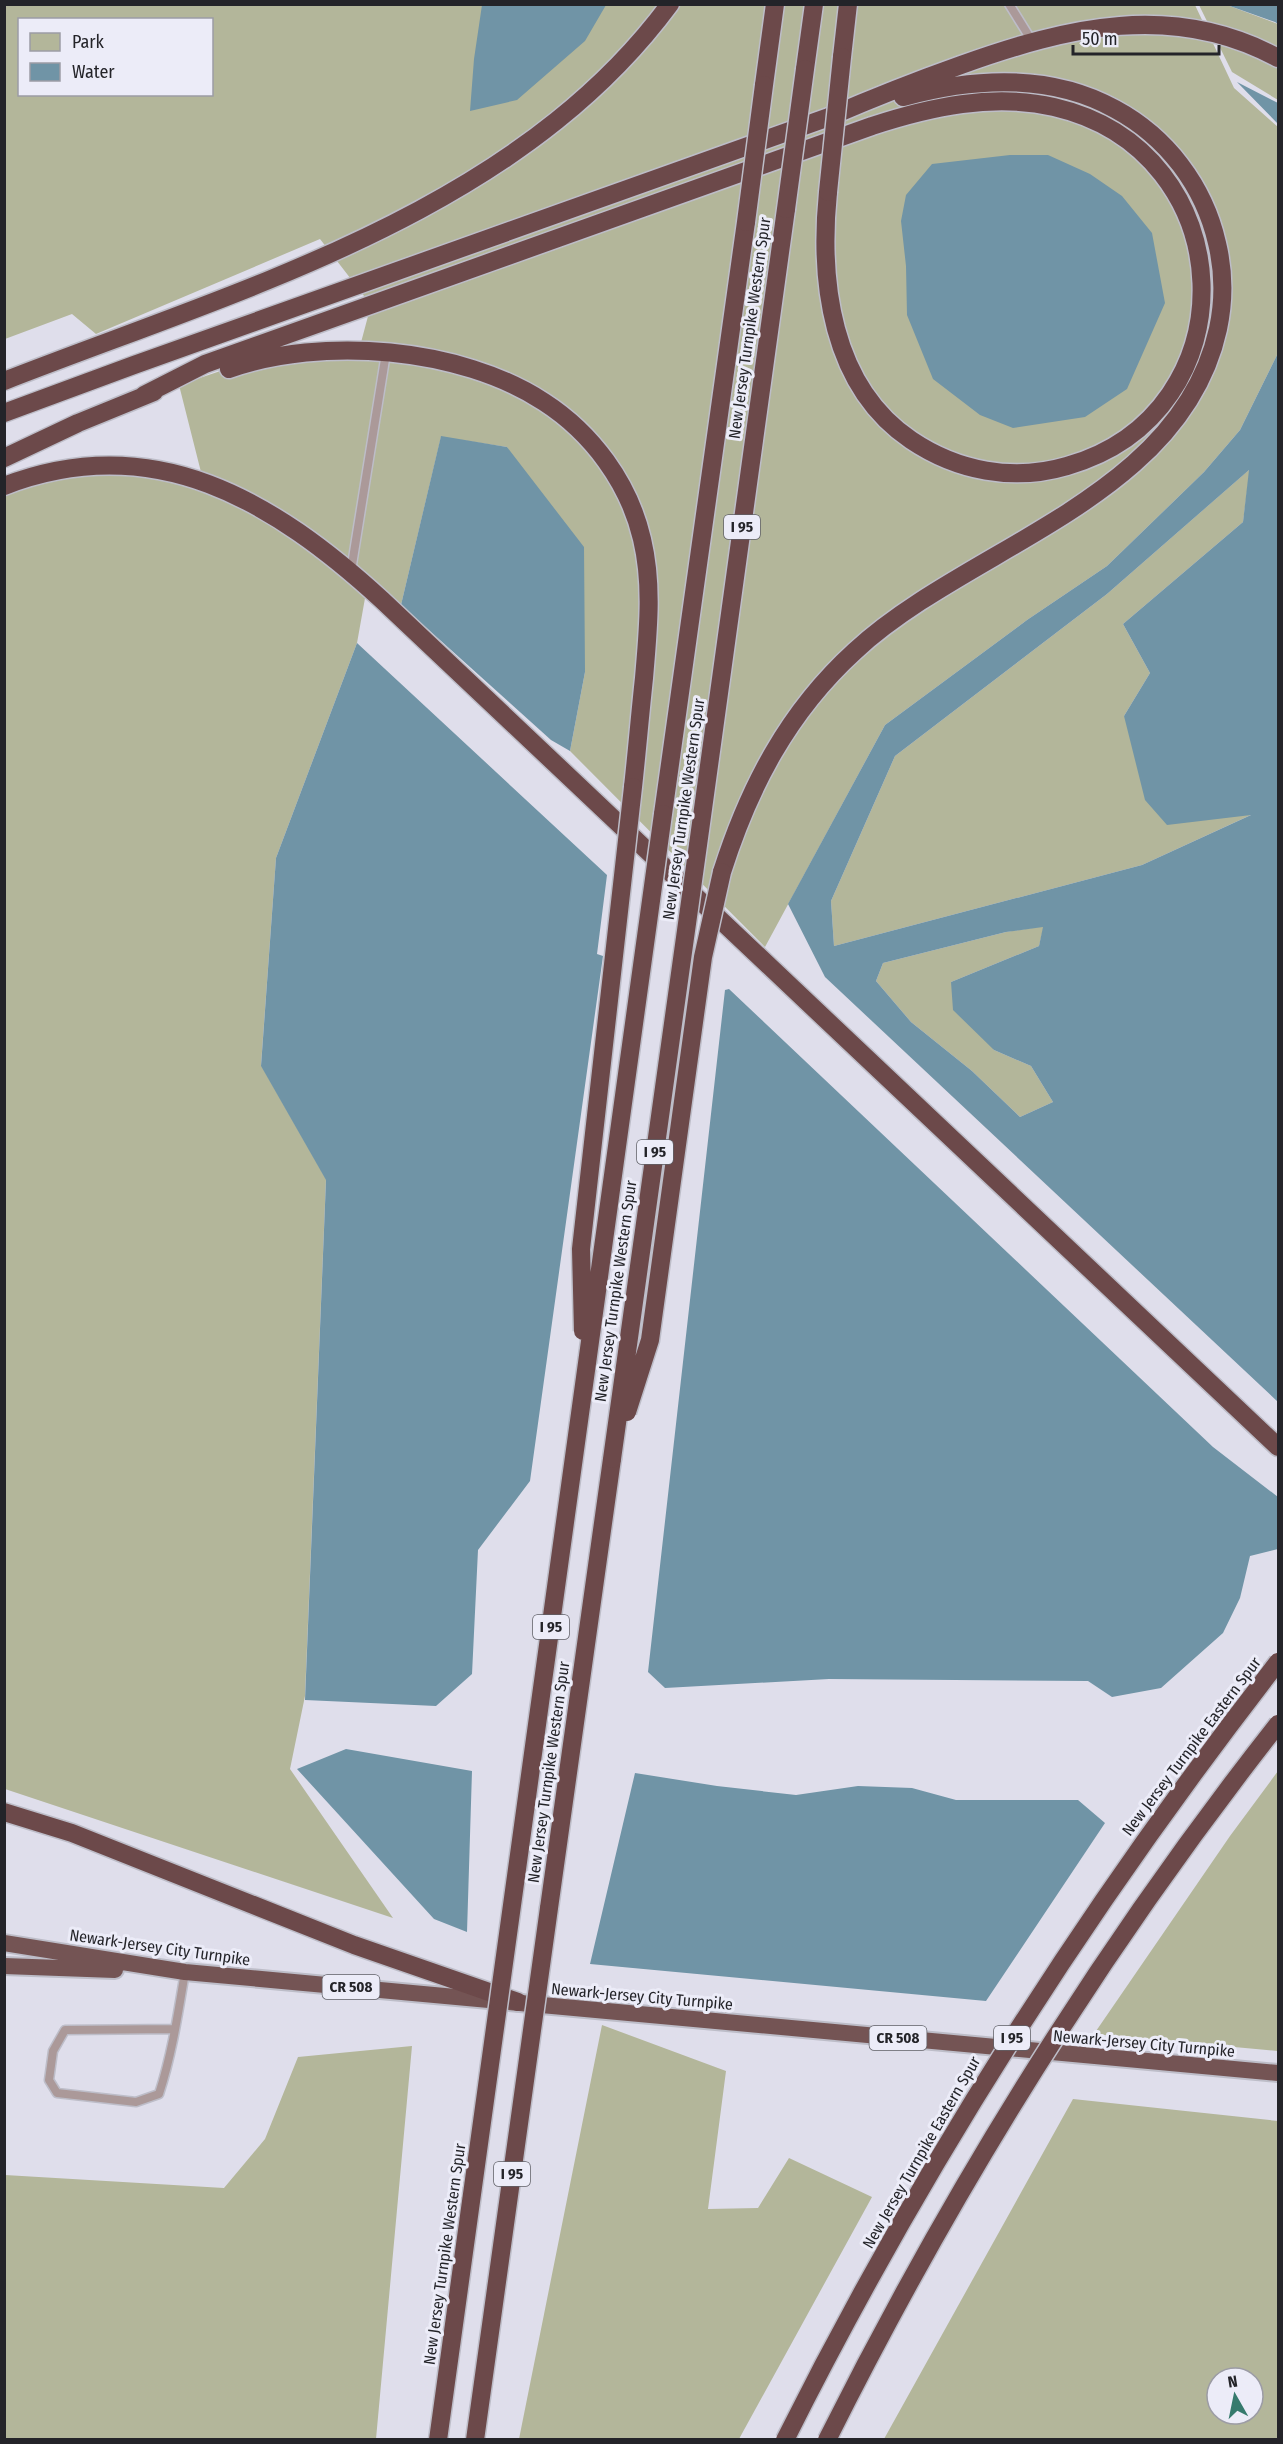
<svg xmlns="http://www.w3.org/2000/svg" width="1283" height="2444" font-family="'Fira Sans Condensed',sans-serif">
  <rect width="100%" height="100%" fill="#dfdeeb"/>
  <path fill="#b3b69a" fill-rule="evenodd" d="M4,5h1191l39,83 44,39v226l-38,77 -36,42 -97,94 -80,54 -142,105 -120,222 -195,-196 15,-79 -78,-225 -66,-10 -40,168 -34,-18 -10,56 -81,215 -15,207 65,114 -21,517 -15,73 103,149 -388,-129v-1303l62,-18 136,12 -24,-95 68,-23 112,-12 12,-45 -51,-66 -224,95 -24,-20 -67,25zM20,20h192v74h-192z
    M1199,5h28l51,19v76l-46,-28z
    M1250,469l-7,53 -120,102 27,49 -26,43 129,98 -111,51 -308,81 -3,-45 64,-145 212,-162z
    M1044,926l-5,20 -88,36 43,68 37,16 22,36 -33,15 -48,-46 -61,-49 -35,-41 7,-18 123,-31z
    M1278,1771v280l-184,-17 136,-198z
    M602,2025l124,46 -18,138 50,-1 31,-50 83,39 -133,242h-220z
    M412,2046l-36,393h-371v-264l219,13 41,-49 33,-82z
    M1073,2099l205,22v318h-394zM1217,2378h36v36h-36z"/>
  <path fill="#7094a6" fill-rule="evenodd" d="M482,5v-1l124,1 -21,36 -68,59 -47,11 4,-52z
    M1227,5h51v19l-3,-2z
    M1237,82l41,21v21z
    M1010,155h38l42,19 32,22 30,37 13,70 -38,86 -42,28 -72,11 -33,-13 -47,-36 -26,-64 -1,-49 -5,-45 5,-26 26,-31z
    M1278,353v1049l-453,-425 -37,-73 97,-179 142,-105 80,-54 97,-94 36,-42zM1249,470l-6,52 -120,102 27,49 -26,43 21,84 22,25 84,-10 -109,50 -308,81 -3,-45 64,-145 212,-162zM1043,927l-4,19 -88,36 2,28 41,40 37,16 22,36 -33,15 -48,-46 -61,-49 -35,-41 7,-18 123,-31z
    M441,436l66,11 77,100 1,125 -15,79 -19,-11 -150,-135z
    M357,643l250,232 -10,79 6,2 -73,525 -52,69 -6,124 -36,32 -131,-6 21,-520 -65,-114 15,-208z
    M729,989l484,458 65,50v52l-28,7 -10,42 -17,35 -62,55 -49,9 -24,-16 -259,-2 -164,9 -17,-16 77,-682z
    M346,1749l126,22 -5,161 -33,-13 -137,-150z
    M635,1773l82,13 79,9 62,-9 54,2 44,12h122l27,23 -119,178 -396,-37z"/>
  <g fill="none" stroke-linecap="round" stroke-linejoin="round">
    <g stroke="#bdbdc8" stroke-width="11">
      <path id="service" d="M1009,4l23,37
        M351,571l35,-218
        M175,2029l-110,1 -12,21 -4,29 8,13 79,9 23,-8c13,-40 19,-80 26,-122"/>
    </g>
    <g stroke="#bdbdc8" stroke-width="20">
      <path id="trunk" d="M4,1943l181,29 1093,101
        M4,1966l111,4"/>
    </g>
    <g stroke="#bdbdc8" stroke-width="21">
      <path id="motorway" d="M842,57l6,-53
        M805,69l9,-65
        M764,85l11,-81
        M229,369c93,-33 231,-22 315,33 48,31 85,81 98,137 11,46 6,92 2,139 -4,37 -7,73 -11,109
        M4,381c232,-91 511,-167 666,-377
        M144,395l61,-31 667,-238c58,-19 121,-33 182,-19 190,44 199,306 13,359 -54,16 -110,5 -156,-26 -80,-54 -92,-159 -83,-248
        M4,413l130,-48 695,-248c44,-19 87,-36 132,-52 106,-38 212,-64 317,-7
        M4,458l74,-35 76,-31
        M4,486c150,-58 270,15 378,114l896,847
        M663,814l83,-592
        M698,845l88,-636
        M722,872c27,-85 66,-160 133,-221 113,-105 326,-152 363,-322 6,-28 6,-57 -1,-86 -13,-57 -50,-106 -102,-134 -65,-36 -142,-31 -212,-12
        M4,1812l68,21 282,112 164,57
        M549,1908l63,-449"/>
    </g>
    <use href="#service" stroke="#ab9999" stroke-width="8"/>
    <use href="#trunk" stroke="#745454" stroke-width="16"/>
    <use href="#motorway" stroke="#6c494a" stroke-width="18"/>
    <g stroke="#bdbdc8" stroke-width="21" stroke-linecap="butt">
      <path id="motorway-bridge" d="M828,192l14,-135
        M786,209l19,-140
        M746,222l18,-137
        M583,1331l-2,-82 52,-462
        M627,1412l23,-72 53,-383 19,-85
        M612,1459l86,-614
        M438,2440l225,-1626
        M475,2440l74,-532
        M785,2440c138,-276 304,-535 493,-778
        M827,2440c126,-252 277,-495 451,-716"/>
    </g>
    <use href="#motorway-bridge" stroke="#6c494a" stroke-width="18"/>
  </g>
  <g text-anchor="middle" stroke-width="6" stroke-linejoin="round" paint-order="stroke">
    <g fill="#ececf8" stroke="#606067" stroke-width="1.5">
      <rect x="724" y="515" width="36" height="24" rx="4.5"/>
      <rect x="637" y="1140" width="36" height="24" rx="4.5"/>
      <rect x="533" y="1615" width="36" height="24" rx="4.5"/>
      <rect x="322.5" y="1975" width="57" height="24" rx="4.5"/>
      <rect x="869.5" y="2026" width="57" height="24" rx="4.5"/>
      <rect x="994" y="2026" width="36" height="24" rx="4.5"/>
      <rect x="494" y="2162" width="36" height="24" rx="4.5"/>
    </g>
    <g font-size="15" font-weight="bold" fill="#242429">
      <text x="742" y="532">I 95</text>
      <text x="655" y="1157">I 95</text>
      <text x="551" y="1632">I 95</text>
      <text x="351" y="1992">CR 508</text>
      <text x="898" y="2043">CR 508</text>
      <text x="1012" y="2043">I 95</text>
      <text x="512" y="2179">I 95</text>
    </g>
    <g font-size="16" fill="#242429" stroke="#ececf8">
      <text transform="translate(749 328) rotate(-82)" y="6">New Jersey Turnpike Western Spur</text>
      <text transform="translate(683 809) rotate(-82)" y="6">New Jersey Turnpike Western Spur</text>
      <text transform="translate(615 1291) rotate(-82)" y="6">New Jersey Turnpike Western Spur</text>
      <text transform="translate(1191 1746) rotate(-53)" y="6">New Jersey Turnpike Eastern Spur</text>
      <text transform="translate(548 1772) rotate(-82)" y="6">New Jersey Turnpike Western Spur</text>
      <text transform="translate(160 1947) rotate(8)" y="6">Newark-Jersey City Turnpike</text>
      <text transform="translate(642 1996) rotate(5)" y="6">Newark-Jersey City Turnpike</text>
      <text transform="translate(1144 2043) rotate(5)" y="6">Newark-Jersey City Turnpike</text>
      <text transform="translate(921 2152) rotate(-60)" y="6">New Jersey Turnpike Eastern Spur</text>
      <text transform="translate(444 2254) rotate(-82)" y="6">New Jersey Turnpike Western Spur</text>
    </g>
  </g>
  <rect width="1283" height="2444" fill="none" stroke="#242429" stroke-width="12"/>
  <rect x="18" y="18" width="195" height="78" fill="#ececf8" stroke="#9c9ca5" stroke-width="1.5"/>
  <rect x="30" y="33" width="30" height="18" fill="#b3b69a" stroke="#9c9ca5" stroke-width="1.5"/>
  <text x="72" y="48" font-size="18" fill="#242429">Park</text>
  <rect x="30" y="63" width="30" height="18" fill="#7094a6" stroke="#9c9ca5" stroke-width="1.5"/>
  <text x="72" y="78" font-size="18" fill="#242429">Water</text>
  <g transform="translate(1235 2396) rotate(351)"><circle r="28" fill="#ececf8" stroke="#9c9ca5" stroke-width="1.5"/>
  <path d="M0-4.5L10 22L0 15L-10 22Z" fill="#367a6d"/>
  <text y="-9" font-size="16" font-weight="bold" text-anchor="middle" fill="#242429">N</text>
  </g>
  <path d="M1073 45v9h146v-9" fill="none" stroke="#242429" stroke-width="3"/>
  <text x="1082" y="45" font-size="18" fill="#242429" stroke="#ececf8" stroke-width="4.5" paint-order="stroke">50 m</text>
</svg>
